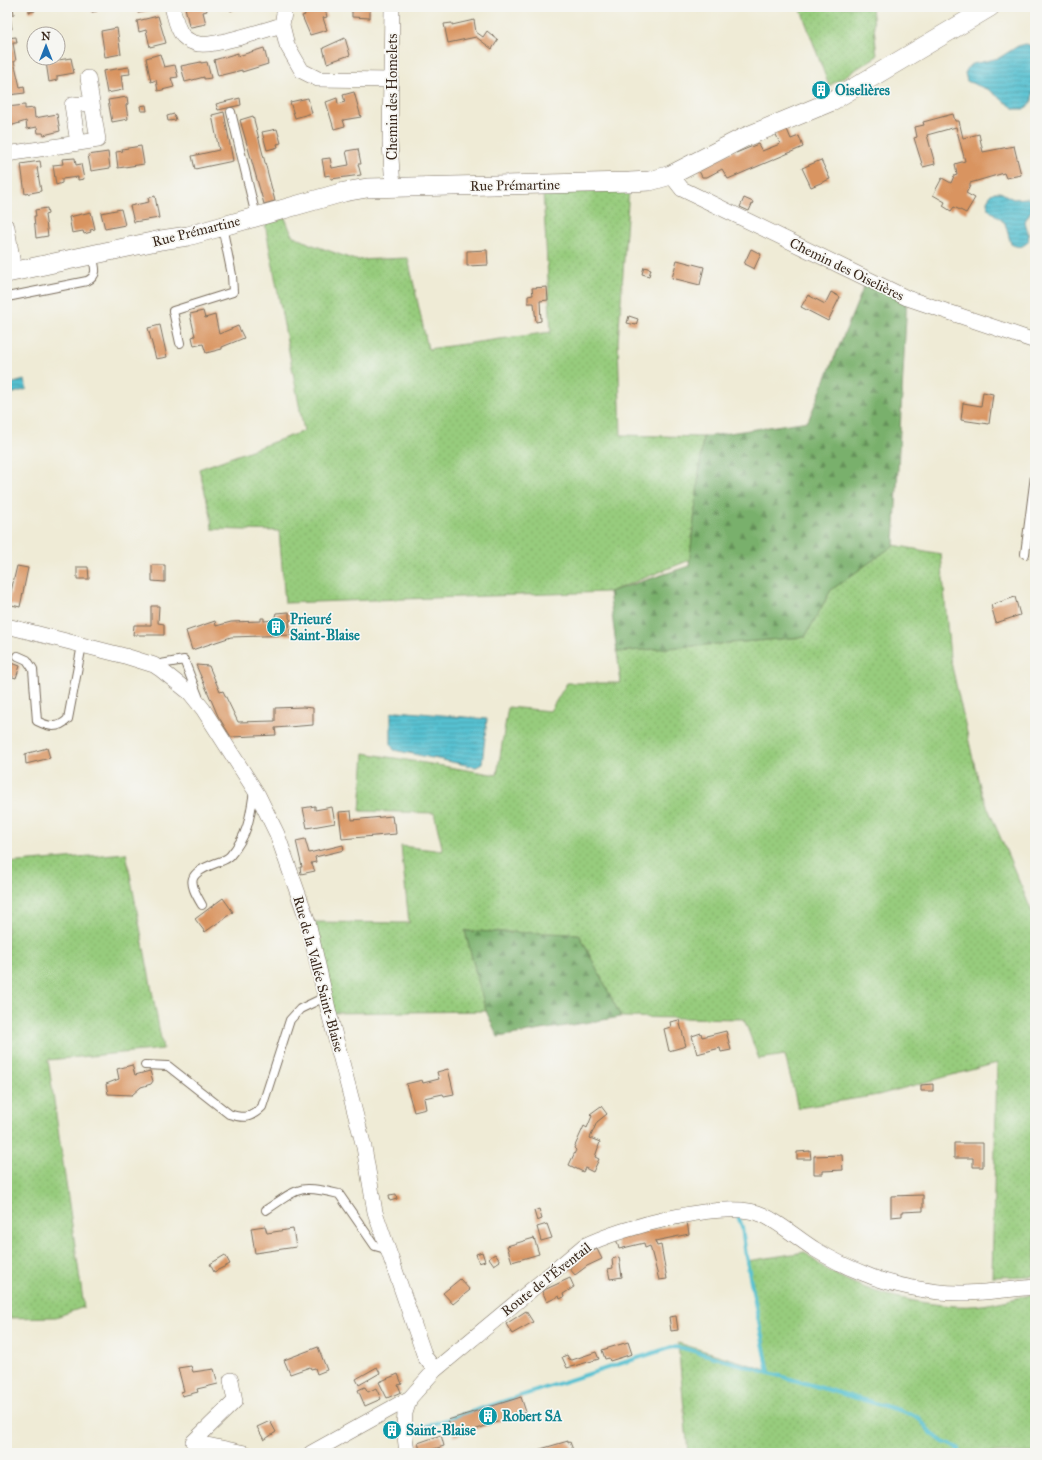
<svg xmlns="http://www.w3.org/2000/svg" width="1042" height="1460" font-family="'IM FELL Great Primer',serif">
  <defs>
    <pattern id="grass-dots" width="8" height="8" patternUnits="userSpaceOnUse"><rect width="8" height="8" fill="#97cc7d"/><path d="M2 2h.1M6 6h.1" fill="none" stroke="#83af6c" stroke-width="1.8" stroke-linecap="round"/></pattern>
    <pattern id="forest-firs" width="22" height="20" patternUnits="userSpaceOnUse"><rect width="22" height="20" fill="#79b06c"/><path d="M5 1l3.5 6h-7zM16 11l3.5 6h-7z" fill="#648f58"/></pattern>
    <pattern id="water-rules" width="6" height="5" patternUnits="userSpaceOnUse"><rect width="6" height="5" fill="#56c1d1"/><path d="M0 2.5h6" fill="none" stroke="#489da9"/></pattern>
  </defs>
  <rect width="100%" height="100%" fill="#f6f6f2"/>
  <filter id="ink" filterUnits="userSpaceOnUse"><feTurbulence type="fractalNoise" baseFrequency=".025" numOctaves="2"/><feDisplacementMap in="SourceGraphic" scale="8" xChannelSelector="R" yChannelSelector="G"/><feConvolveMatrix kernelMatrix="1 2 1 2 8 2 1 2 1" color-interpolation-filters="sRGB"/></filter>
  <filter id="wash" filterUnits="userSpaceOnUse"><feTurbulence type="fractalNoise" baseFrequency=".012" numOctaves="4" result="noise"/><feDisplacementMap in="SourceGraphic" scale="16" xChannelSelector="R" yChannelSelector="G"/><feGaussianBlur stdDeviation="0.9" result="paint"/><feColorMatrix in="noise" values="0 0 0 0 0 0 0 0 0 0 0 0 0 0 0 0 0 1.4 0 .05"/><feComposite in="paint" operator="in"/></filter>
  <g filter="url(#wash)">
    <rect width="100%" height="100%" fill="#efebd6"/>
    <path fill="url(#grass-dots)" stroke="#697b4e" d="M800,7h72l5,49 -48,30z
      M629,190l-11,152 3,93 82,2 -13,123 -81,32 -324,11 -6,-72 -67,-2 -1,-13 -12,-47 105,-38 -39,-207 20,-6 7,17 18,9 45,16 53,-2 20,91 123,-17 -8,-140z
      M894,545l47,9 9,104 23,101 9,35 53,125v357l-43,1 5,-214 -119,32 -80,13 -13,-53 -26,4 -15,-40 -123,-2 -42,-83 -114,-3 21,80 -157,2 -21,-91 101,1 -8,-77 42,5 -9,-38 -74,-2 4,-58 133,22 11,-68 42,4 17,-28h54l-4,-31 188,-15 26,-47z
      M126,853l37,196 -115,11 36,247 -28,10 -49,1v-455z
      M805,1252c34,35 104,52 152,54 25,2 53,-7 78,-12v159h-347l-10,-110 92,28 -23,-110z"/>
    <path fill="url(#forest-firs)" stroke="#5a6d45" d="M867,279l40,19 -13,247 -63,45 -26,47 -188,15 -8,-60 80,-26 14,-129 105,-16z
      M465,931l114,3 42,83 -123,20 -12,-26z"/>
    <path fill="url(#water-rules)" stroke="#487678" d="M1026,44l9,3v43l-2,3 -1,8 -7,8h-10l-26,-19 -22,-9 -2,-8 4,-7 4,-2 26,-6 19,-12z
      M995,192h5l13,7 15,-1 5,5 -1,6 -7,12c0,8 9,19 -1,24 -4,3 -9,1 -13,-1l-6,-21 -17,-14 -1,-8 4,-7z
      M24,380l3,9 -20,6v-10z
      M397,711l90,8 -5,45 -6,3 -82,-17 -3,-5v-32z"/>
    <g fill="none" stroke-linecap="round" stroke-linejoin="round">
      <path stroke="#56c1d1" stroke-width="4" d="M738,1216l4,11 4,29 23,117
        M418,1429l254,-82 11,1 219,63 17,7 11,14 13,10 15,6v5"/>
    </g>
    <g id="blocks">
      <path fill="#d99461" d="M29,7h6v4l-6,1z
        M91,7h6v4l-5,1z
        M136,7h19v2l-17,4z
        M185,7h21l1,4 -4,1 3,12 -15,3 -2,-1z
        M227,7h9l-5,4z
        M302,7h20v2h3l2,8 -4,1 4,12 -17,5 -8,-19 3,-1z
        M352,7h18v11l-18,-1z
        M13,8l1,6 -4,1 2,14 -5,1v-21z
        M158,16l8,27 -16,4 -4,-17 -7,2 -2,-11z
        M474,20l2,12 7,5 4,-6 11,9 -6,9 -16,-12 -28,6 -4,-19 8,-1v2z
        M117,28l4,26 -16,3 -4,-26z
        M16,37l1,6h-4l3,18h-2l6,26 4,-1 1,7 -17,2 -1,-57z
        M345,38l5,17 -23,8 -4,-15z
        M264,48l4,16 -26,8v-2l-24,6 -4,-16 24,-7v3z
        M160,54l4,13 11,-2 3,12 -7,1 3,9 -16,4 -2,-11 -5,2 -5,-24z
        M71,58l3,15 -17,3v4l-8,2 -3,-20z
        M201,62v1l6,-1 4,16 -7,1v-2l-19,5 -4,-16z
        M129,67l1,7 -9,1 2,15 -16,3 -4,-22z
        M354,92l7,25 -18,3 2,6 -11,3 -8,-27 11,-4 1,6 7,-2 -2,-7z
        M127,97l1,7 -2,1 2,14 -16,3 -4,-22z
        M240,98l1,7 -23,5 -2,-6z
        M308,98l4,15 -17,5 -5,-16z
        M25,105v4l9,-1 1,10 22,-4 3,17 -16,4 -1,-2h-5l-1,-6 -10,2 -1,-8 -16,5 -2,-9h2l-3,-10z
        M146,105l1,6h-6l-1,-5z
        M224,112l9,49 -38,8 -3,-13 27,-6 -7,-35z
        M174,114l2,6 -8,1 -1,-5z
        M953,114l2,7h4l4,17 16,-4 4,18 31,-6 7,29 -15,3 -2,-5 -34,10v3l-4,7 9,5 -9,15 -12,-6 -3,4 -8,-5 2,-4 -12,-7 9,-17 9,5 3,-7 3,-1 -2,-11 10,-3 -9,-34 -29,8 8,29 -12,3 -9,-29 3,-1 -2,-10 9,-2 -1,-3z
        M253,116l22,85 -11,3 -24,-84z
        M786,127l5,12 8,-3 4,11 -75,32 -6,-10 -15,8h-5l-4,-8 37,-19 1,3 22,-9 4,7 18,-7 -5,-12z
        M277,129l4,14 -4,1 1,3 -11,3 -5,-18z
        M141,146l3,18 -26,4 -2,-16 7,-1 -1,-2z
        M358,149l3,15h-3l3,11 -30,4 -1,-4 -5,1 -3,-17 8,-1 2,10 17,-3 -3,-14z
        M108,152l2,16 -19,3 -3,-16z
        M75,158l1,7 5,-1 3,15 -6,1v-3l-16,2v4l-6,2 -3,-20 10,-1 -1,-5z
        M821,160l9,19 -19,8 -9,-19z
        M40,161l1,6 -4,1 4,23 -16,3 -4,-30z
        M155,196l4,22 -25,4 -4,-16 19,-4 -1,-4z
        M744,198l9,4 -4,9 -9,-4z
        M47,208l1,6 -3,1 3,21 -12,2 -2,-22h2l-1,-6z
        M121,209l4,16 -20,4 -4,-16z
        M91,212l4,17 -5,1 1,2 -7,2 -1,-3 -11,2 -3,-16z
        M751,249l10,5 -7,15 -10,-5z
        M487,250l1,15 -21,1v-15z
        M677,260l27,7 -4,18 -28,-7z
        M644,267l7,2 -2,7 -7,-2z
        M547,287l1,13 -8,1 1,20 -5,1 -2,-19h-6v-7l5,-1 -1,-7z
        M831,292l9,5 -12,24 -27,-14 7,-12 17,9z
        M203,311l2,7 10,-3 4,19 19,-8 6,12 -22,9v2l-16,4 -3,-9 -9,2 -2,-9 3,-1 -5,-22z
        M629,316l9,3 -2,6 -9,-2z
        M160,325l7,32 -11,2 -8,-31z
        M983,392l10,2 -4,30 -28,-4 2,-17 18,3z
        M152,565h13v17l-13,-1z
        M17,566l11,2 -8,39 -12,-3z
        M77,567h11l1,12h-12z
        M1015,597l5,18 -24,8 -5,-18z
        M151,606h8l-1,17 6,1v11h-31l1,-10h17z
        M289,612v6l2,2 -2,1 1,12h3v2l-62,2 -39,13 -6,-19 29,-10 1,5 15,-4 30,-1v-3h3v3l10,-1 2,-7z
        M7,661l13,5 -4,12 -6,-2 -3,7z
        M196,665l13,1 11,26 3,-1 15,31 37,-1v-13l28,-1 10,1v17l-38,3 1,7 -45,2 -13,-21z
        M47,748l3,10 -24,6 -1,-10z
        M315,806v4l17,-3 3,16 -28,5 -4,-20z
        M351,811l1,9 40,-4 1,7h2l1,11 -54,5 -3,-27z
        M305,839l4,14 34,-8 1,5 -29,7 1,5 -5,1 4,8 -14,3 -1,-7h2l-6,-26z
        M223,898l10,14 -28,20 -10,-13z
        M679,1020l7,26 -17,5 -5,-22 7,-2 -1,-5z
        M726,1031l5,19 -10,2 -1,-4 -23,6 -5,-18 9,-3 1,4z
        M132,1065l3,10 15,-4 3,10 -2,3 -10,3 -9,8 -24,-1 -2,-10 13,-5 -2,-10z
        M448,1069l6,25 -10,2 -1,-2 -19,4 2,11 -12,3 -8,-28 16,-4 1,3 16,-4 -2,-7z
        M933,1084v7h-12v-6z
        M601,1106l6,8 -10,8 -7,16 10,4 -5,15 4,2 -6,13 -8,-4 -2,4 -14,-7 7,-15 -2,-2 10,-22 3,2 5,-12 -2,-2z
        M954,1143h29v24h-10v-9h-19z
        M810,1151l1,8h-14v-7z
        M842,1155l1,15 -20,1v3h-9v-18z
        M396,1194l1,5 -7,2 -1,-6z
        M923,1195v16l-21,1v4l-11,1v-21z
        M539,1209l3,10 -5,2 -3,-10z
        M687,1222l2,12 -34,7 2,5 4,-1 6,34 -8,1 -9,-34 -5,2 -1,-5 -25,6 -3,-11z
        M547,1224l5,14 -11,3 -4,-14z
        M265,1226l2,7 26,-4 3,18 -41,6 -4,-25z
        M534,1238l5,16 -27,8 -5,-16z
        M597,1249l5,10 -15,7 -12,9 -7,-8 13,-10z
        M482,1252l3,9 -6,2 -3,-9z
        M495,1254l5,7 -6,4 -5,-7z
        M225,1255l5,9 -16,8 -4,-8z
        M619,1257l3,20 -12,2 -2,-10 5,-1 -1,-9z
        M570,1278l4,9 -11,7 1,3 -4,2 -1,-3 -12,6 -5,-11z
        M460,1279l10,11 -17,14 -10,-11z
        M526,1311l7,11 -21,12 -6,-10z
        M676,1316l2,14 -7,1 -2,-14z
        M628,1342l4,12 -22,7 -1,-3 -4,1 -3,-9z
        M318,1347l9,23 -10,4 -2,-6 -4,1 -1,-2 -20,7 -6,-14z
        M596,1352l3,7 -32,9 -5,-11 5,-2 2,4 3,1z
        M191,1366l2,6 21,-3 4,15 -21,5 1,3 -16,4 -1,-4 3,-1 -6,-23z
        M377,1367l3,6 -21,12 -3,-6z
        M398,1374l4,10 -4,1 3,7 -14,6 -8,-16z
        M365,1387l3,5 8,-4 5,11 -16,7 -7,-16z
        M521,1397l5,15 -72,25 -6,-17z
        M270,1421l6,11 -12,8 -7,-13z
        M441,1435l3,11 -23,7 -3,-10z
        M568,1441v2l2,-1 3,8 -2,3h-44z"/>
    </g>
  </g>
  <g filter="url(#ink)">
    <use href="#blocks" fill-opacity="0" stroke="#7a6e5e" stroke-width="1"/>
    <g fill="none" stroke-linecap="round" stroke-linejoin="round">
      <g stroke="#7a6e5e" stroke-width="10">
        <path id="service" d="M231,112l25,104
          M7,297l80,-16c12,-6 8,-14 5,-25
          M180,343l-7,-32 60,-19 -1,-17 -10,-49
          M1025,554l10,-78
          M18,656l9,4 6,9 4,52c12,6 21,8 31,-2l14,-74
          M155,665l29,-5 14,36
          M202,905c-15,-25 -14,-31 14,-42 5,-2 10,-3 14,-7 18,-21 20,-38 24,-65
          M145,1065l23,1 61,48c15,5 22,4 33,-7l28,-87 10,-11 25,-12
          M266,1210c33,-22 33,-26 73,-16l36,52 14,4"/>
      </g>
      <g stroke="#7a6e5e" stroke-width="16">
        <path id="minor" d="M172,7c3,9 4,21 11,29 4,4 10,7 16,8 14,3 66,-14 83,-19
          M285,7l-3,18 5,20 15,26 16,8 73,1
          M392,7l-2,136 3,44
          M78,143l-6,-38 20,-2
          M7,154l91,-14 -10,-62
          M671,175l11,14 225,109 128,43
          M7,227l7,44
          M7,626l118,30 29,9 6,4 30,24 13,16 55,86 19,39 31,88 21,91 35,134 11,65 50,145 10,13
          M193,1442l42,-41 -4,-21
          M193,1442l52,11
          M311,1453l99,-55
          M407,1453l-3,-25 1,-15 5,-15 25,-28 149,-124c36,-18 142,-48 179,-31 19,9 35,24 53,35 15,9 33,18 49,24 25,11 67,19 95,19 25,0 50,-4 75,-6"/>
      </g>
      <g stroke="#7a6e5e" stroke-width="20">
        <path id="tertiary" d="M7,273l154,-33 27,-4 156,-44 23,-4 262,-6 21,-1 21,-6 72,-37 87,-36 160,-95"/>
      </g>
      <use href="#service" stroke="#fff" stroke-width="8"/>
      <use href="#minor" stroke="#fff" stroke-width="15"/>
      <use href="#tertiary" stroke="#fff" stroke-width="19"/>
    </g>
  </g>
  <defs>
    <g id="building-disc" transform="scale(1)"><circle r="9.5" fill="#0f9aa8" stroke="#f6f6f2"/><path d="M-4-6H4V6H1V3H-1V6H-4ZM-2.5-4.3h1.7v1.8h-1.7ZM.8-4.3h1.7v1.8H.8ZM-2.5-1h1.7V.8h-1.7ZM.8-1h1.7V.8H.8Z" fill="#fff"/></g>
  </defs>
  <g fill-rule="evenodd">
    <use href="#building-disc" x="821" y="90"/>
    <use href="#building-disc" x="276" y="627"/>
    <use href="#building-disc" x="488" y="1416"/>
    <use href="#building-disc" x="392" y="1430"/>
  </g>
  <g text-anchor="middle" stroke-width="3.5" stroke-linejoin="round" paint-order="stroke">
    <g font-size="14" font-weight="bold" fill="#0d838f" stroke="#f6f6f2" text-anchor="start">
      <text x="835" y="95">Oiselières</text>
      <text x="290" y="624">Prieuré<tspan x="290" dy="16">Saint-Blaise</tspan></text>
      <text x="502" y="1421">Robert SA</text>
      <text x="406" y="1435">Saint-Blaise</text>
    </g>
    <g font-size="14" fill="#3b2a1e" stroke="#f6f6f2">
      <text transform="translate(392 97) rotate(-90)" y="5">Chemin des Homelets</text>
      <text transform="translate(515 185) rotate(-1)" y="5">Rue Prémartine</text>
      <text transform="translate(196 231) rotate(-14)" y="5">Rue Prémartine</text>
      <text transform="translate(847 269) rotate(26)" y="5">Chemin des Oiselières</text>
      <text transform="translate(319 974) rotate(75)" y="5">Rue de la Vallée Saint-Blaise</text>
      <text transform="translate(546 1279) rotate(-38)" y="5">Route de l'Éventail</text>
    </g>
  </g>
  <rect width="1042" height="1460" fill="none" stroke="#f6f6f2" stroke-width="24"/>
  <g transform="translate(46 46)"><circle r="19" fill="#f6f6f2" stroke="#aba49d"/>
  <path d="M0-3L7 15L0 10L-7 15Z" fill="#1f6fb2"/>
  <text y="-6" font-size="11" font-weight="bold" text-anchor="middle" fill="#3b2a1e">N</text>
  </g>
</svg>
